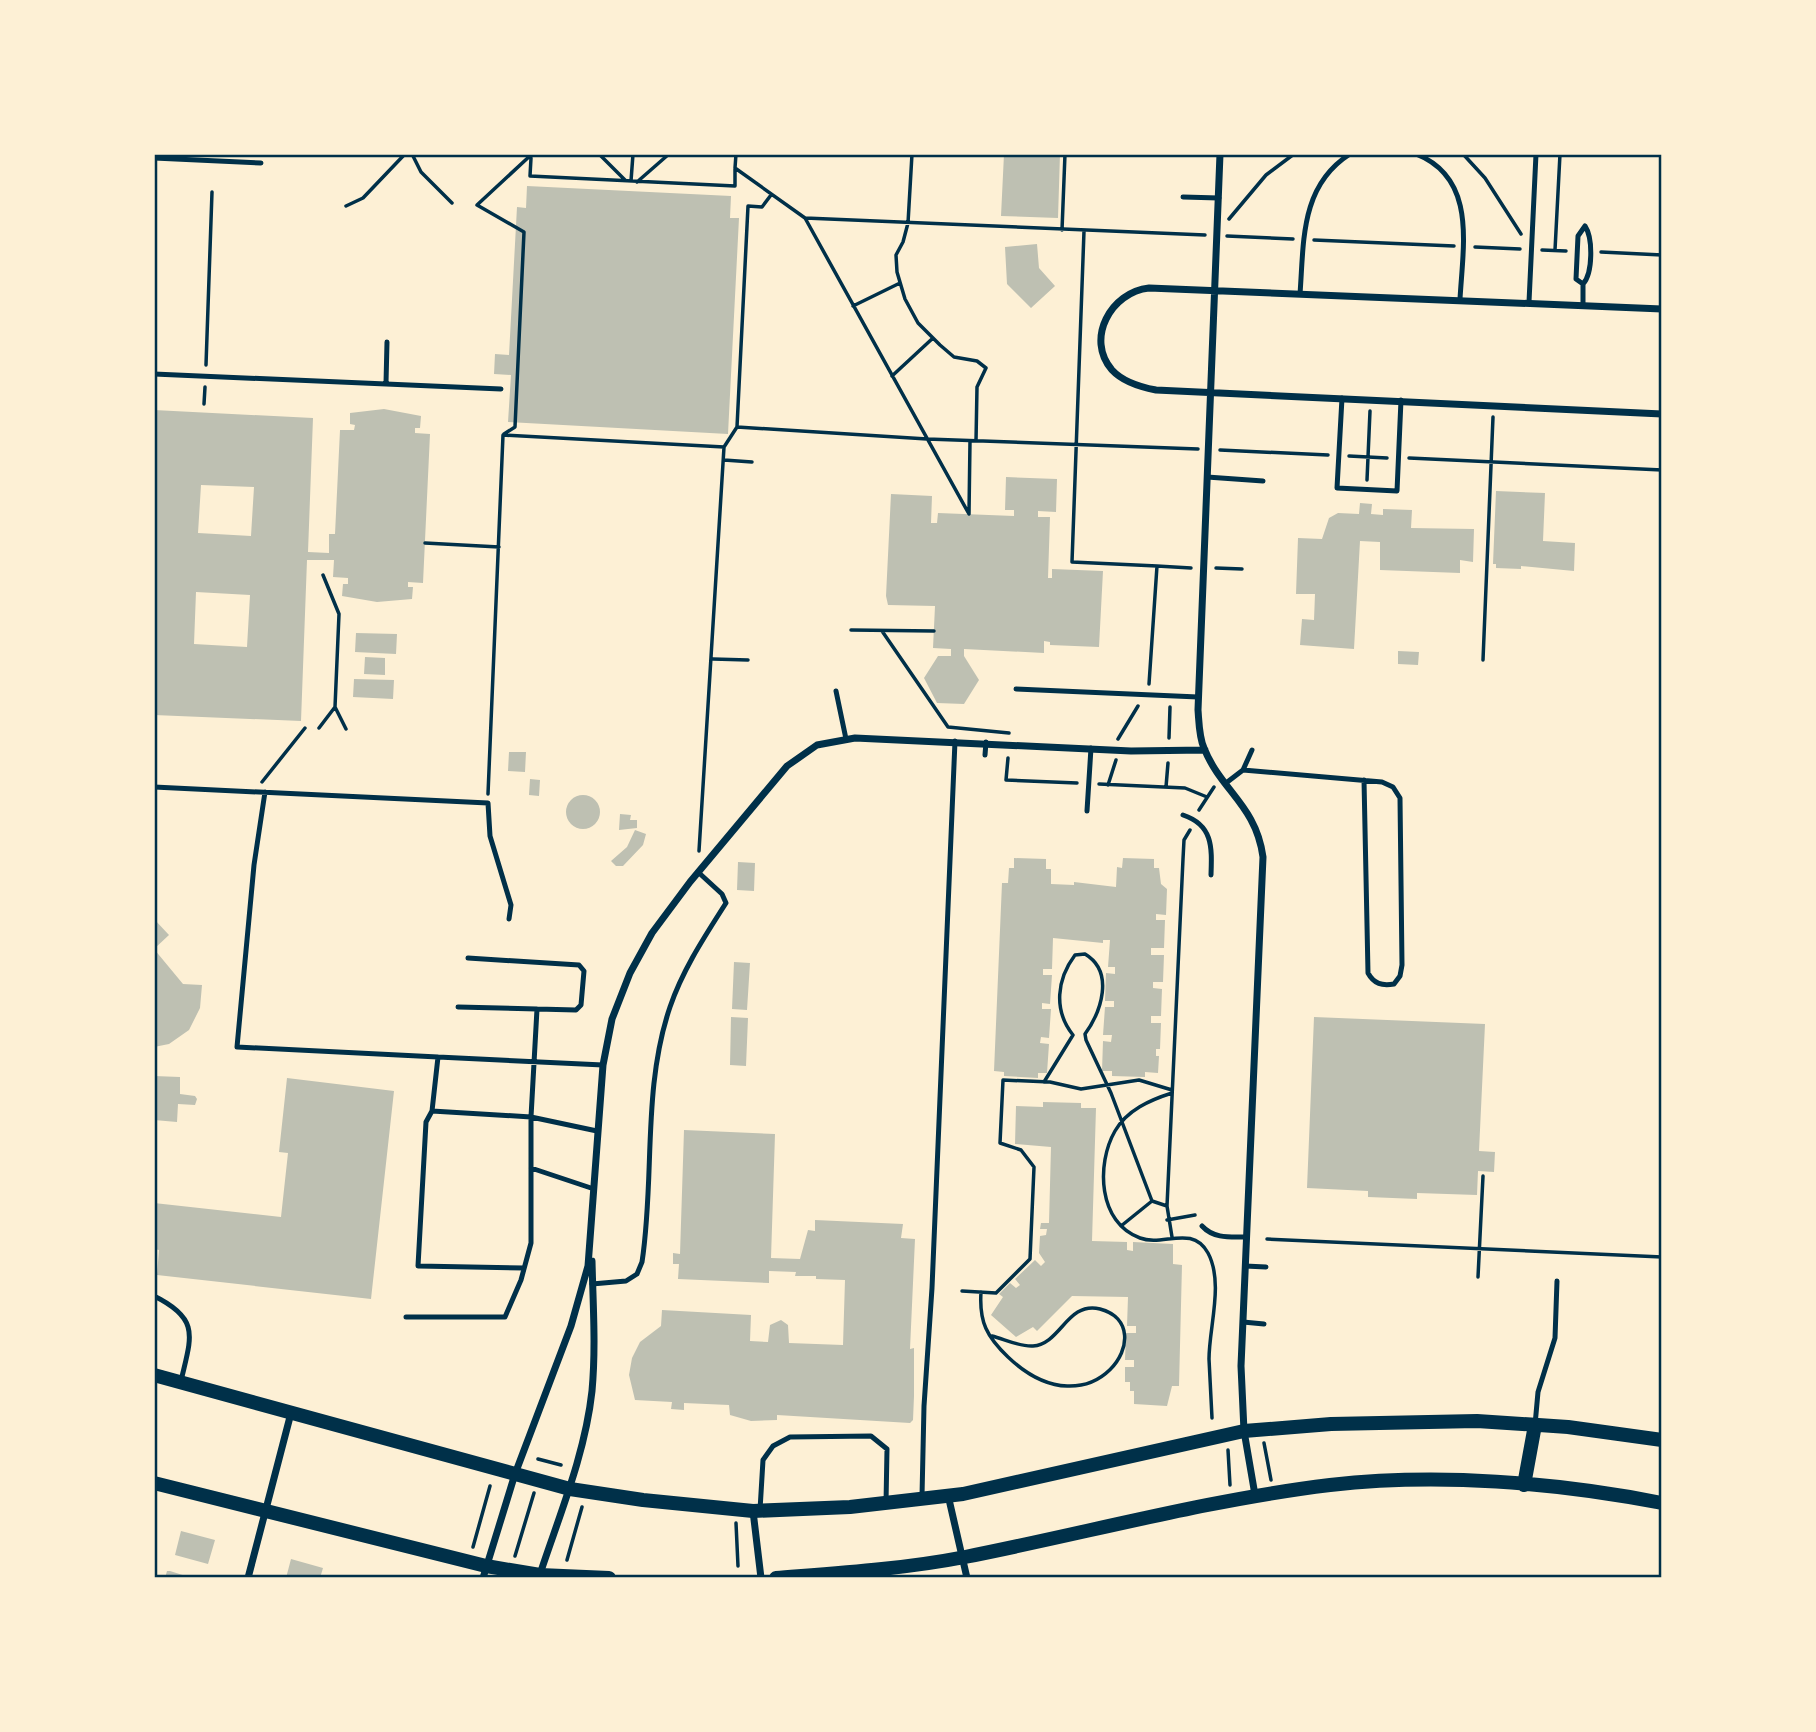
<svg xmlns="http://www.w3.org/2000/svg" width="1816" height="1732" font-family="Figtree,sans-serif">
  <rect width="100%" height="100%" fill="#fdf0d5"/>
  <path fill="#bec0b2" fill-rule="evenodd" d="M1004,154h56l-2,64 -57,-2z
    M527,186l204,10 -1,22h9l-11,216 -220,-12 3,-47 -17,-1 1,-20 14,1 8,-148 9,1z
    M1037,244l2,24 16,18 -24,22 -24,-24 -2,-37z
    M384,409l37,7 -1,12h-5v5l15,1 -7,149 -15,-1v5h5l-1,12 -35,3 -35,-6 1,-12h5v-6l-15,-1 1,-17h-27l-6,161 -147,-6v-305l159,8 -5,134 21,1v-19h6l5,-104h14l1,-5 -5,-1v-11zM201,485l53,2 -3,49 -53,-3zM196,592l54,3 -3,52 -53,-3z
    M1006,477l51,2 -1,33 -18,-1v6h12l-2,61h4v-9l51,2 -4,76 -49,-2v-3l-6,-1v12l-80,-4v7l15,24 -15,24 -27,-1 -13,-25 14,-22h13v-7l-18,-1 2,-42 -47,-1 -2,-9 5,-102 41,2 -1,27h6l1,-10 76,3v-6h-9z
    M1496,491l49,2 -2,48 32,2 -1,28 -53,-5v3l-25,-1v-4h-3z
    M1360,503l12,1 -1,10 12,1v-6l29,1 -1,18 63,1 -1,33 -13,-2v13l-80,-3v-28l-20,-1 -6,108 -54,-4 2,-26 12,1 1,-26h-19l2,-56 24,1 7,-21 9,-5 21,1z
    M356,633l41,1 -1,20 -41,-2z
    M1398,651l21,1 -1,13 -20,-1z
    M365,657l20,1v17l-21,-1z
    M354,679l40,1 -1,19 -40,-2z
    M509,752h17l-1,20 -17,-1z
    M530,779l10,1 -1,16 -10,-1z
    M566 812a17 17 0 1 1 34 0a17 17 0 1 1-34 0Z
    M620,814l11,1 -1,5h7v8l-18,2z
    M635,830l11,4 -3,11 -20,21h-7l-5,-5 16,-14z
    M1014,858l32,1v10h5v15l23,1v-3l42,5 1,-20 5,1 1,-10 31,1v9h5l2,16 6,5 -1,26 -10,-1v6h9l-1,28h-13v7h13l-1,27h-10v6l9,1 -1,27h-10v7h10l-1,26h-4v7h3l-1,17 -13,-1v5l-33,-1v-5h-10l1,-30 8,1 1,-7h-9l2,-28h9v-6h-9l1,-28 9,1v-7h-7l2,-27h-7v3l-50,-5 -1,31h-9v6h9l-2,29 -8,-1v6h9l-2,29 -8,-1 -1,6 9,1 -2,29h-9v5l-34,-2v-4l-10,-1 8,-188h6l1,-15h5z
    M738,862l17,1 -1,28 -17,-1z
    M154,919l15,16 -15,14z
    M154,949l29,35 19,1 -2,23 -11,22 -20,14 -15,3z
    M734,962l16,1 -3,47 -15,-1z
    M731,1017l17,1 -2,48 -16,-1z
    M1314,1017l171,7 -6,127 16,1 -1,20 -16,-1 -1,24 -60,-2v6l-49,-2v-6l-61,-3z
    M154,1076l26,1v17l15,2 2,3 -2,6 -17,-1 -1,18 -23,-2z
    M287,1078l107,13 -23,208 -214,-24 2,-25 -5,-1v-46l127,14 7,-64 -9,-1z
    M1043,1102l38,1v5h15l-4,133 35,1v8l6,1v-9l40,2v20l9,1 -3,121h-7l-5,20 -33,-2v-13h-4v-9h-5v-15h9v-7h-9l1,-27h10v-7h-9l1,-29 -56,-1 -35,35 -4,-4 -17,10 -25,-22 12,-18 -4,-3 11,-11 6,5 4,-3 -5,-6 20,-19 6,6 4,-4 -6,-9 1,-17 6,-1 1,-6h-7l1,-6h8l2,-76 -36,-3 1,-38 27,1z
    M684,1130l91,4 -4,124 29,1 8,-29 7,1v-11l88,4 -2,14 14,1 -5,110 4,-1v48l-1,24 -3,3 -133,-8v5l-26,1 -21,-6 -1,-10 -45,-2v7l-13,-1 1,-7 -37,-2 -6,-25 3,-17 8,-16 21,-16 1,-16 89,5 -1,26 18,1 2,-17 11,-5 7,5 1,18 54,2 2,-65 -29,-1v-3h-21l1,-4 -27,-1v12l-91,-4 1,-15h-6v-11l7,1z
    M181,1531l34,9 -7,24 -33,-9z
    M291,1559l32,9 -3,10h-34z
    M167,1571h3l22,7h-27z"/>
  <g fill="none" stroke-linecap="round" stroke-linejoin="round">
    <path stroke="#003049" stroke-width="3.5" d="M412,154l9,18 31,31
      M599,154l26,26
      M736,154l-1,14 70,50 400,17
      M912,154l-4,69 -5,19 -7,13 1,17 8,27 13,24 22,22 14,12 23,4 9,7 -9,19 -1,54
      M1463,154l22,24 36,56
      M531,158l-1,18 205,10v-17
      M631,181l2,-27
      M637,182l32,-28
      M346,206l17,-8 42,-44
      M805,218l164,296 1,-73
      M1229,219l37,-44 28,-21
      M1062,230l3,-76
      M1084,231l-12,331 85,4
      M1227,236l66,3
      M1314,240l140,6
      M1475,247l45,2
      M1542,250l24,1
      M1555,250l5,-96
      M1601,252l61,3
      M853,306l47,-23
      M206,365l6,-173
      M892,376l41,-38
      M204,404l1,-17
      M737,427l11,-221 14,1 9,-12
      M504,434l11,-7 9,-195 -47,-27 55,-51
      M724,447l13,-20 190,12 271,10
      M1220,450l108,5
      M1349,456l38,2
      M1409,458l253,12
      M724,460l28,2
      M1367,480l3,-69
      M425,543l74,4
      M1216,568l26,1
      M851,630l83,1
      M882,631l66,96 61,6
      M713,659l35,1
      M1483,660l10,-243
      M1149,684l8,-118 34,2
      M335,707l11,22
      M319,728l16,-21 4,-93 -16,-39
      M1169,738l1,-31
      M1118,739l20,-33
      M1008,758l-2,22 71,3
      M262,782l43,-54
      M1099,784l86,4 22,9
      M1108,785l8,-25
      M1166,787l2,-24
      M488,794l15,-359 221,12 -25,404
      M1199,810l15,-23
      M1044,1082l29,-47c-20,-25 -16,-56 2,-80l10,-1c30,18 16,58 0,80l1,6 25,53 41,108 -31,25
      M1172,1093c-22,7 -45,17 -57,38 -19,33 -17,92 25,107 23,9 52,-14 68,15 16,30 1,74 1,106 1,20 2,40 3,59
      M1152,1201l15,5
      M1167,1220l28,-5
      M1172,1237l-5,-31 16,-347 1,-19 6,-10
      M1267,1239l395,18
      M1478,1277l5,-101
      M962,1291l34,2 34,-34 4,-92 -13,-17 -21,-7 3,-63 47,2 31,7 58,-9 33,10
      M981,1292c-2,30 6,45 27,65 85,81 156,-31 92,-48 -33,-8 -39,35 -67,37 -13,1 -29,-7 -41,-10
      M1264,1443l7,37
      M1228,1450l2,35
      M538,1459l23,6
      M736,1523l2,43
      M473,1547l17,-61
      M515,1556l19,-63
      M567,1560l15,-53"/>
    <path stroke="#003049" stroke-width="5" d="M1416,154c61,24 47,91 44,145
      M154,158l107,5
      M1183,197l36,1
      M1583,284l-7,-5 2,-43 7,-10c8,12 8,47 -2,58v21
      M1300,294c4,-53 0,-108 50,-140
      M1529,302l7,-148
      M154,374l347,15
      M386,383l1,-41
      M1342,398l-5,90 60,3 4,-91
      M1207,477l56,4
      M1016,689l182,8
      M836,691l10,48
      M985,755l1,-13
      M1243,770l139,12 11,5 7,11 2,167 -2,11 -6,8c-12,2 -20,0 -26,-11l-4,-193
      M1226,783l17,-13 9,-20
      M154,787l334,16 2,33 21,69 -2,14
      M265,792l-11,73 -17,182 201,10
      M1087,811l4,-63
      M1183,815c30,10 29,32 28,60
      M468,958l111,7 5,6 -3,34 -5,5 -39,-1
      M432,1111l6,-54 165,8
      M531,1168l63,21
      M1202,1226c12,13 28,11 45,11
      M1245,1266l21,1
      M524,1268l-106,-2 8,-144 6,-11 99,6 66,14
      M592,1284l34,-3 11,-7 5,-12c13,-84 0,-173 28,-255 13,-38 35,-71 56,-104l-4,-9 -24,-22
      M154,1296c47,23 37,41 27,85
      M406,1317h99l16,-37 10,-37v-126l6,-108 -79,-2
      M1243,1322l21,2
      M1535,1425l3,-33 17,-54 2,-57
      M922,1496l2,-90 8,-118 23,-547
      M760,1510l3,-50 10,-14 17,-9 81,-1 16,13 -1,54"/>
    <path stroke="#003049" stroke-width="7" d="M1220,154l-22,556c1,12 1,27 6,38 17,43 52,57 59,109l-22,509 3,65 11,64
      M1662,309l-513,-21c-38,4 -64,51 -37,82 11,12 28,17 44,20l506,24
      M948,1495l19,83
      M753,1511l8,67
      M539,1577c20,-61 46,-122 53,-186 4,-44 1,-86 0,-130
      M248,1578l43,-165
      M483,1578l32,-104 56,-148 17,-60 15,-201 9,-46 18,-46 22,-40 38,-51 97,-116 30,-21 38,-7 276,13 74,-1"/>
    <path stroke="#003049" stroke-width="14" d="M154,1375l416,114 73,11 110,11 97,-4 113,-13 281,-63 87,-7 146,-3 91,6 94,13
      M154,1483l332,83 54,9 69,3
      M1524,1485l11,-60
      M776,1578c63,-5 127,-9 189,-21 122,-24 241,-57 365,-72 108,-12 225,-3 332,18"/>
  </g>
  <rect width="1816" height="1732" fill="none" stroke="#fdf0d5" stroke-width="312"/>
  <rect x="156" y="156" width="1504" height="1420" fill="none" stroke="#003049" stroke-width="2.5"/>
</svg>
